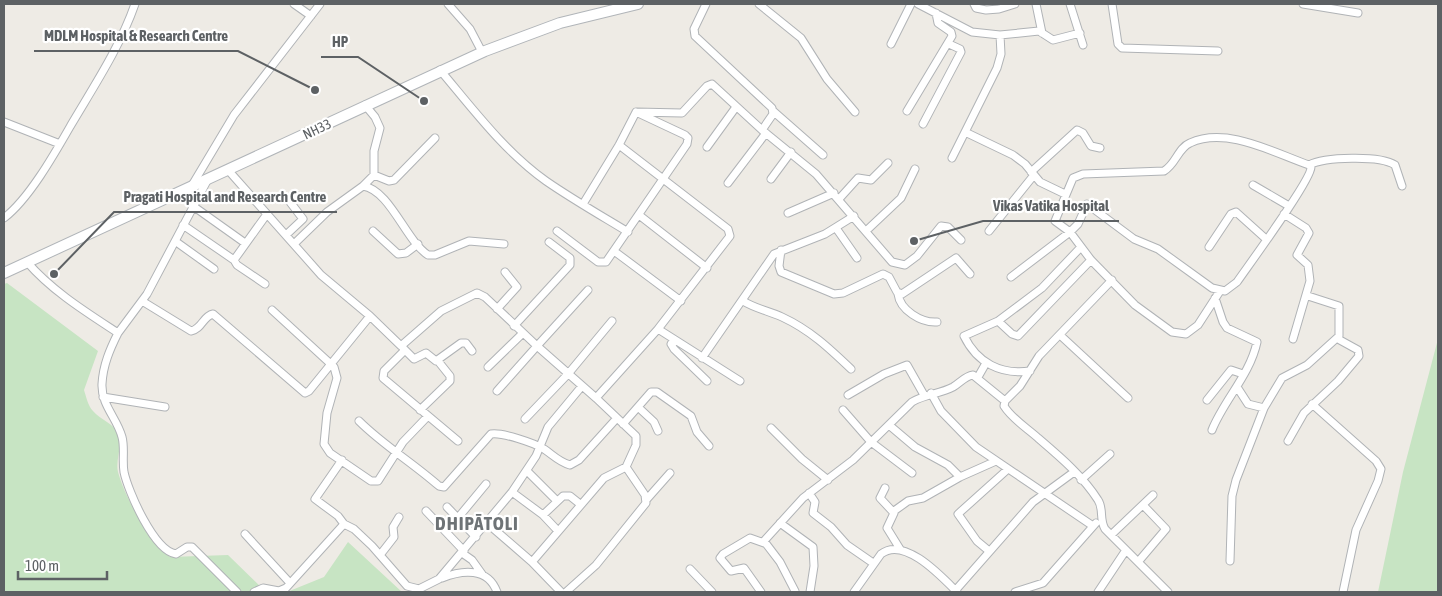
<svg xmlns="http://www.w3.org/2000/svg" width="1442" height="596" font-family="'Asap Condensed',sans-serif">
  <rect width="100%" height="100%" fill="#eeebe5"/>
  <path fill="#c7e4c3" d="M7,283l91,68 -14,39c2,6 4,16 9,21 7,9 21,12 25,23 5,13 -3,26 0,38 8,29 31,65 52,85l58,-2 38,37h-262v-308z
    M1438,339v253h-60l25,-120z
    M348,542l54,50h-115l37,-15z"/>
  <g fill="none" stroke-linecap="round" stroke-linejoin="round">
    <g stroke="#b0b3b6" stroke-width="9">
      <path id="minor" d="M294,4l17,12
        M448,4l22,25 12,23
        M706,4l-12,25 1,7 77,72 1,6 -11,16 54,44 76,88 13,3 12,-9 24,-30 7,1 13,13
        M759,4l42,34 26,41 28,33
        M918,4l54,28 28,3 39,-4 14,9 27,-7
        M974,4l2,4 10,2 13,-1 16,-5
        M1036,4l6,29
        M1070,4l13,41
        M1112,4l6,40 4,4 96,3
        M1303,4l55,9
        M891,44l20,-40
        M440,70c33,39 64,81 106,111 26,18 54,34 82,51
        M365,105l10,12 5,11 -6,23v24
        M773,111l50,44
        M907,111l45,-75 -1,-4 -13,-9 -2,-10
        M4,122l56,22
        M923,124l38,-72 -1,-3 -11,-5
        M965,132l48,23 12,9 15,18 25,12
        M707,147l29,-40
        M952,158l45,-90 4,-14 -1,-19
        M1309,165c15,-8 71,-10 86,0l7,21
        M228,170l93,105 49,41 31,30 40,-35 36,-18 8,4 52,49 51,-56
        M1031,172l46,-42 6,3 8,13 9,2
        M771,179l20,-27
        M728,183l38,-50
        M1253,185l36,21
        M363,186l11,-11 15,6 5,-1 41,-42
        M191,187l43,-72 86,-111
        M839,199l19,-21 13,2 17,-17
        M583,204l36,-59 17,-33 46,1 25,-27 5,-2 50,46
        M193,206l52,37
        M788,213l46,-20
        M1284,214l22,14 3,5 -12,22 11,10 2,16 -17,58
        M639,215l68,53
        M4,218c25,-19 51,-65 67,-93 23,-39 49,-78 64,-121
        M183,225l51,35
        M836,228l21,30
        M373,231l25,23 8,-1 12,-9
        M557,231l41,31h8l81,-118 1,-6 -3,-3 -49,-23
        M866,231l35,-33 14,-29
        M989,231l45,-56
        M286,235l17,-16 -13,-17 6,-7
        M175,241l39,28
        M294,244l33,-32 36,-26c27,4 43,55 65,69h7l34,-14 35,3
        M1209,247l22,-33 5,-2 30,27
        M781,250l-2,16 2,6 53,22 9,-1 40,-19 6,3 8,15 5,2 54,-36 14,16
        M614,251l67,50
        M27,262c25,29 59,50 91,71l29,-39 61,-115
        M1011,277l59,-45 8,-8 9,-20 47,35 24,10 54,39 13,3 12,-9c11,-16 75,-103 74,-115l-2,-2c-35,-12 -82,-39 -119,-22 -12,5 -14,21 -26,28l-81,3 -10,4 -18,43 15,11 21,28 44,45 37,27 14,2 12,-9 22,-34
        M1112,280l-73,76 -19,30 -15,15 -1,5c8,13 23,22 34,32 21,18 45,38 60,62 6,9 1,19 7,29l63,63
        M265,284l-28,-19 -3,-5 33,-46
        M898,294c2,16 23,29 39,28
        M142,301l49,30c11,-2 12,-15 22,-17l92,79 4,-2 61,-75
        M743,301c13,8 26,10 39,16 28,13 47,31 69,52
        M497,309l20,-22 -12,-15
        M272,310l62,57 3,11 -10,35 -3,31 6,9 41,28h7l25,-39 25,-26
        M998,321l44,-33 39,-41
        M514,326l56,-61v-7l-21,-16
        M658,329l82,52
        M118,333c-8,16 -15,32 -16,51 -1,21 15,34 20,53 3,11 0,23 2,35 4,19 30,79 52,82l11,-7h5l45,45
        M1060,335l68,63
        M674,339l-3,5 3,5 33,32
        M403,348l11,11 12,-6 10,8 25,-18h5l6,8
        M405,350l-21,21 -1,7 75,63
        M702,358l72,-104 51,-20 29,-18
        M488,367l35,-34
        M1030,371c-29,4 -53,-8 -66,-35l34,-15 14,13 6,2 73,-76
        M978,377l8,-14
        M1237,387l11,17 16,4
        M497,391l40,-45 59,52 62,-69 72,-93 -2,-7 -109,-84
        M931,393l10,18 35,36 117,79
        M848,395l36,-21 23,-9 17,30
        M103,397l62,10
        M1207,400l24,-30 12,4
        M1312,404l64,57 5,8 -3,12 -22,49 -13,62
        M638,407l16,15 4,9
        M420,410l30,-29v-5l-12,-15
        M843,410l28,32 41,31
        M525,419l43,-45 44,-53
        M359,421c24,24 54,42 80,65l5,1 47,-53c11,-2 43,9 53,15 9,6 15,13 26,16l9,-5 38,-42
        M623,424l28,-32h6l34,24 6,16 12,14
        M889,425l26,22 33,18 12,12
        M771,428l31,31 26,21
        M1212,430c12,-30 38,-55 45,-88l-30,-14 -4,-6 -8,-24
        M1288,441l16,-28 34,-32 21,-25 -1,-6 -20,-11
        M342,460l-27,39 23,17 6,8
        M527,471l30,30
        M1081,480l29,-26
        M885,488l-5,10 14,15 -7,15 13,21
        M512,492l31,23 15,16
        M809,493l6,9 -2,11 18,14 16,18 26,18
        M647,499l23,-26
        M447,507l29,30
        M426,511l38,40
        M894,511l14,-10 15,-3 37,-21 36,-16
        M543,515l20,-19h7l10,8
        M457,519l29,-35
        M487,523l45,39 29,30
        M780,523l33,24 1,19 -4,26
        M245,534l45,49
        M1111,535l42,-40
        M989,551l-12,-10 -19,-27 50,-45
        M462,553l10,7 10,14
        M380,555l14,-18 -1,-10 6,-10
        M1230,561l2,-65 4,-16 28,-72 18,-30 25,-13 32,-29v-30l-31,-10
        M532,562l72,-84 22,-11
        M1138,562l28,-33 -23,-24
        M690,569l22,23
        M442,578c20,-8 46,-11 55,14
        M795,591l-15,-29 -16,-21 39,-43 50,-38 59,-58c13,-8 28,-8 41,-15 7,-4 12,-11 20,-12l32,26
        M254,592l9,-4 16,3 7,-3 58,-64 10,5 18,17 35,40 12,3 20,-10 73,-87 24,-36 12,-29 34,-41
        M566,592l30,-27 50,-62 -1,-8 -19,-28 10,-22v-9l-40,-38
        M761,592l-17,-24 -13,3 -11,-13 3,-4 27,-16 14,5
        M854,592l27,-38c23,-18 60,22 76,38
        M954,592l79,-90 41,-30
        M1015,592l28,-9 53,-60
        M1098,592l28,-42"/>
    </g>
    <g stroke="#b1b5b9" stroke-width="12">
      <path id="secondary" d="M4,273l481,-222 75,-28 78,-19"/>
    </g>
    <use href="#minor" stroke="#fff" stroke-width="7"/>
    <use href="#secondary" stroke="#fff" stroke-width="10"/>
  </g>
  <g text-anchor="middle" stroke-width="4.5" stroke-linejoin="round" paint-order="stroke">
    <g font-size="14" fill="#5d6164" stroke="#fff">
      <text transform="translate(317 129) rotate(-25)" y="5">NH33</text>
    </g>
    <g font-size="19" font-weight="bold" letter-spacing="1" fill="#6e7376" stroke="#fff">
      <text x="477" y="530">DHIPĀTOLI</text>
    </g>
  </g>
  <path fill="none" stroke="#5d6164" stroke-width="2" d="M315 90L238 51H34M424 101L358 57H321M54 274L114 212H337M914 241L983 221H1119"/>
  <g fill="#5d6164" stroke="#fff" stroke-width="2">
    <circle cx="315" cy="90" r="5"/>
    <circle cx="424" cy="101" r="5"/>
    <circle cx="54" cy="274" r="5"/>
    <circle cx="914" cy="241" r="5"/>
  </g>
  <g font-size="15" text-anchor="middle" font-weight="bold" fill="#5d6164" stroke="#fff" stroke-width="4.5" stroke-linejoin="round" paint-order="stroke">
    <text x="136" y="41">MDLM Hospital &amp; Research Centre</text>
    <text x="340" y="47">HP</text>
    <text x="225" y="202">Pragati Hospital and Research Centre</text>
    <text x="1051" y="211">Vikas Vatika Hospital</text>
  </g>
  <rect width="1442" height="596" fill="none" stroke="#5d6164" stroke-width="10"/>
  <path d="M18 571v8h89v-8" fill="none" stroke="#5d6164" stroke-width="2.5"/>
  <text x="25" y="571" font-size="15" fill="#5d6164" stroke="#ffffff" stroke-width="4" paint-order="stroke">100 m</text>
</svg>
